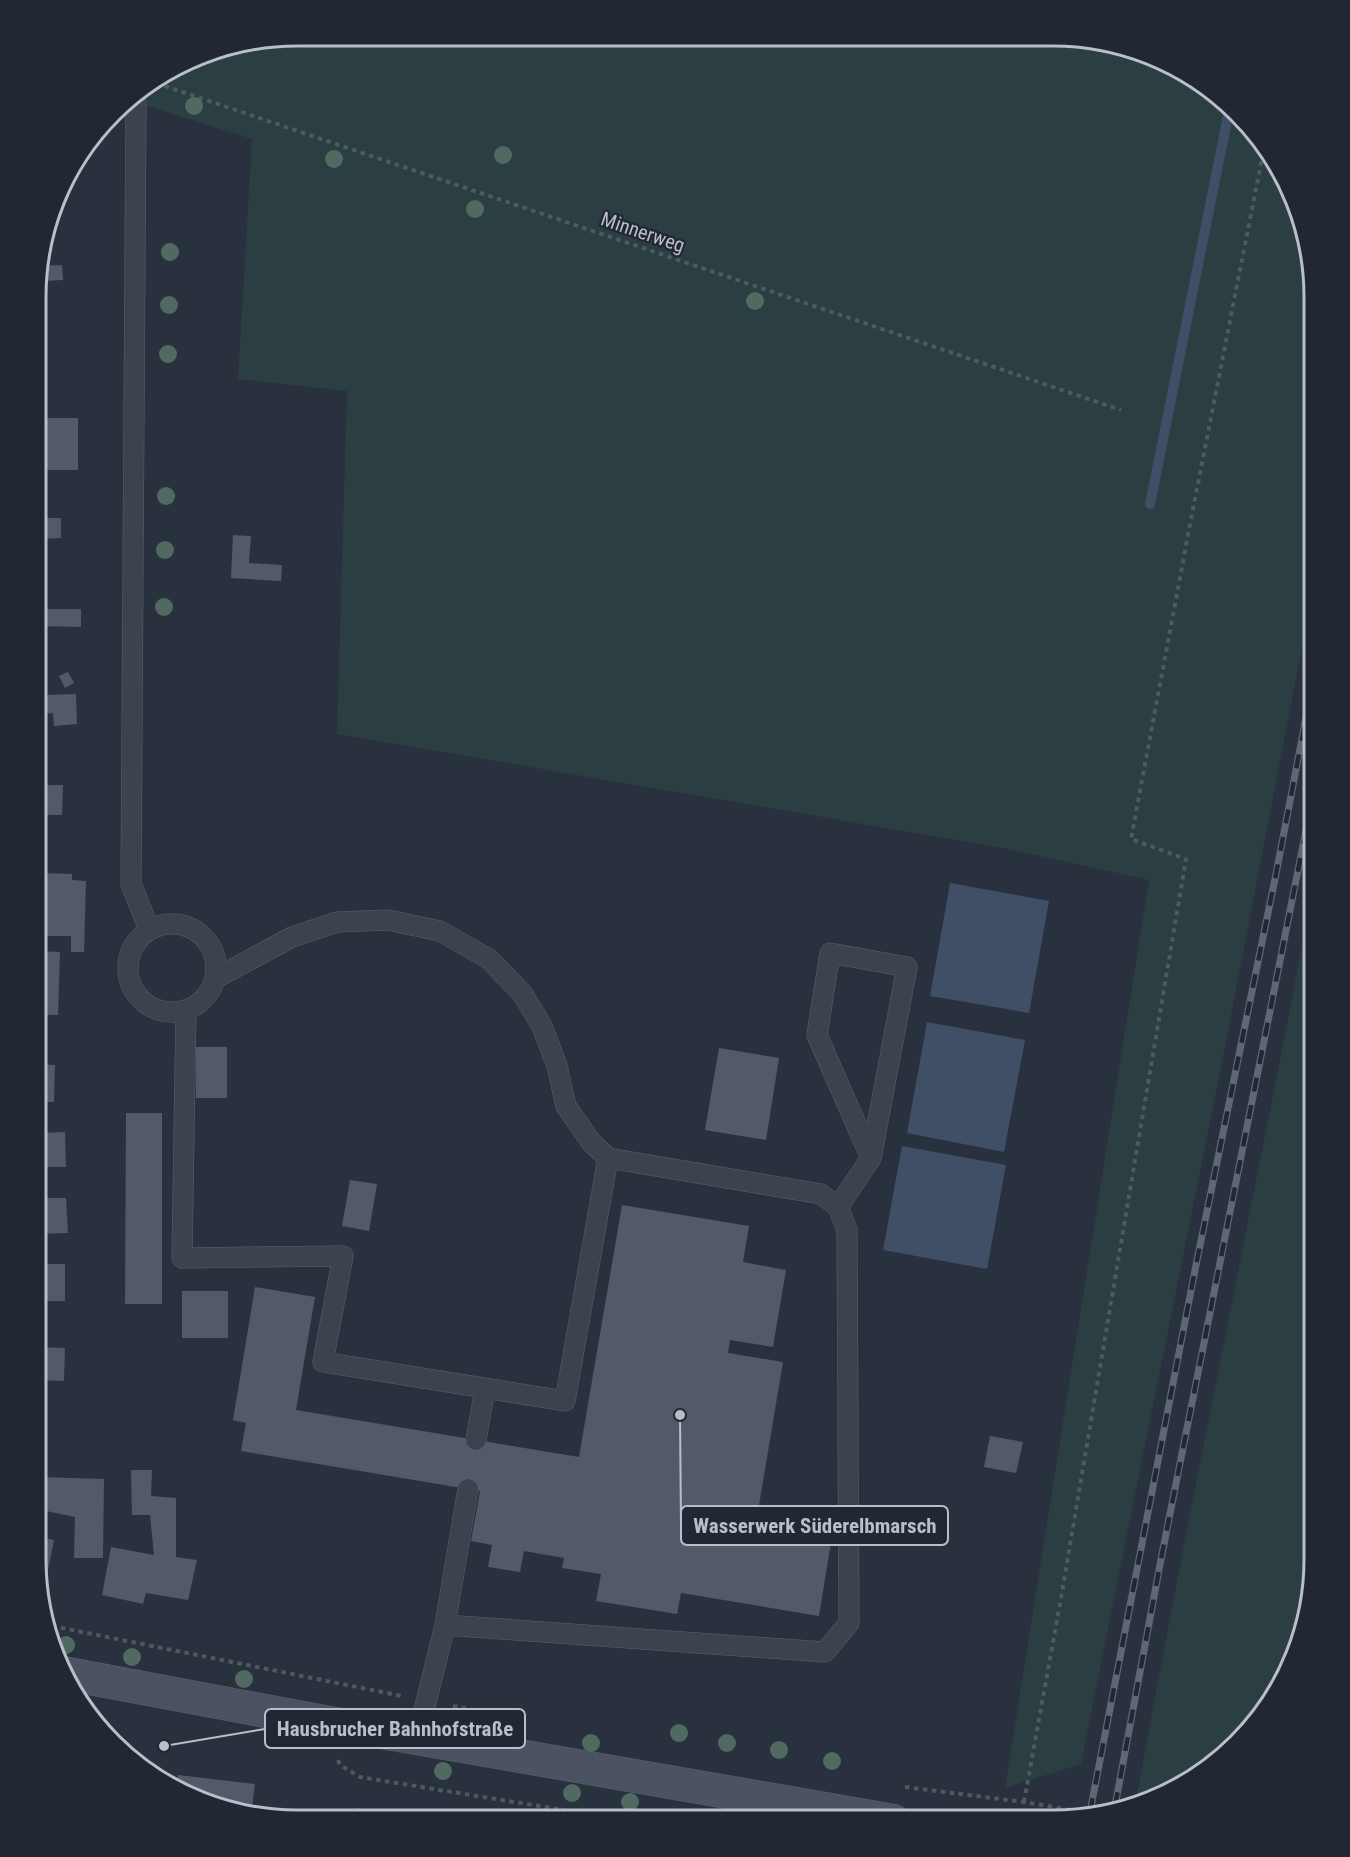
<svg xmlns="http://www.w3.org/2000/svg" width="1350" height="1857" font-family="'Roboto Condensed',sans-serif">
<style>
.green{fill:#2b3e41}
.water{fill:#404e66}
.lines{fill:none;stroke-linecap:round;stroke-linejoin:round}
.stream{stroke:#404e66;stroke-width:10}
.building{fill:#525a6a}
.lane-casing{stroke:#5a616c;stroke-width:21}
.secondary-casing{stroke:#5a616c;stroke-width:34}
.path{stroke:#4b5b5f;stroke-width:4;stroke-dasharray:4.5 4.5;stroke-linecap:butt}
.lane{stroke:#3c434f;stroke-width:20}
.secondary{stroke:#4b5262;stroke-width:33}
.rail-casing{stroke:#5f6776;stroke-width:7}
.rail{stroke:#212834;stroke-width:4.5;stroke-dasharray:14;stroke-linecap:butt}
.tree{fill:#516a61}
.labels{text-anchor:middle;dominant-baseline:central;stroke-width:4.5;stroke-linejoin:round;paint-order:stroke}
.street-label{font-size:20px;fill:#b9bec9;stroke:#212834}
.rim{fill:none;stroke:#b9bec9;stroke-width:3}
.leader{fill:none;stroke:#b9bec9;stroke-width:2}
.callout-dot{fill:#b9bec9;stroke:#212834;stroke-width:2}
.callout{fill:#212834;stroke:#b9bec9;stroke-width:2}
.callout-label{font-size:21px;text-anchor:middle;font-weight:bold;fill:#b9bec9}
</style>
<rect width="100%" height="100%" fill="#29313f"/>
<path class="green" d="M298 36 1087 38 1152 56 1211 90 1287 182 1314 298V585L1224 1052 1081 1764 1005 1788 1149 880 1003 848 337 734 347 391 238 379 252 139 128 100 213 50Z
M1314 884 1313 1577 1300 1644 1270 1705 1225 1756 1168 1794 1136 1801C1191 1495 1256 1190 1314 884Z"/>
<path class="water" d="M950 883 1049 901 1029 1013 930 996Z
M927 1022 1025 1040 1004 1152 907 1133Z
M902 1146 1006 1165 987 1269 883 1250Z"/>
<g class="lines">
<path class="stream" d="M1150 504 1229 111"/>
</g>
<path class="building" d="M62 265 63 280 43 281V266Z
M38 418H78V470H38Z
M38 518H61V538L38 539Z
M233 535 251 536 249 563 282 565 281 581 231 578Z
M38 609H81V627L38 626Z
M68 672 74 683 65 688 59 676Z
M76 694 77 724 54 726 53 713 44 714 43 695Z
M37 785H63L62 815H37Z
M40 873 72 874V880L86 881 84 952H71V936H38Z
M37 951 60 952 58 1015H37Z
M196 1047H227V1098H196Z
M719 1048 779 1058 766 1140 705 1130Z
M37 1064 55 1065 54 1102H37Z
M126 1113H162V1304H125Z
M65 1132 66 1167H37V1133Z
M350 1180 377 1184 369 1231 342 1226Z
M37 1198H66L68 1233 37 1234Z
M622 1205 749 1226 743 1262 786 1270 773 1347 730 1340 728 1353 783 1362 756 1523 832 1536 819 1616 681 1593 677 1614 596 1601 601 1574 562 1568 564 1558 524 1551 520 1572 488 1567 492 1545 471 1541 480 1491 241 1451 246 1423 233 1420 255 1287 315 1297 296 1410 579 1457Z
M37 1264H65V1301H36Z
M182 1291H228V1338H182Z
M36 1347 65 1348 64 1381 36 1380Z
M990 1436 1023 1442 1016 1473 984 1467Z
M131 1470H152L151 1496 176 1498V1557L197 1560 188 1600 146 1593 143 1604 102 1595 111 1547 154 1555 150 1515H132Z
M39 1477 104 1479 103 1558H74L75 1517 46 1511Z
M36 1536 54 1540 45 1585 42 1584 36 1559Z
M178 1775 255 1784 251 1814 177 1786Z
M356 1808 407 1818V1819H354Z"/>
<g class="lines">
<defs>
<path id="lane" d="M136 102 131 884 149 929
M128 968a44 44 0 1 1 88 0a44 44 0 1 1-88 0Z
M216 978 292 937 337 922 388 920 440 931 489 959 522 993 542 1026 557 1066 566 1106 591 1142 608 1158
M186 1010 182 1258 343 1256 323 1362 565 1401 608 1158 821 1194 838 1207 847 1230 849 1623 825 1652 445 1625 417 1739
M838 1207 871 1158 907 967 830 953 817 1035 871 1158
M476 1440 485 1388
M445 1625 468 1489"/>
<path id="secondary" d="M63 1673 324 1722 894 1821"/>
</defs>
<use href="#lane" class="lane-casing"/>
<use href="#secondary" class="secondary-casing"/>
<path class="path" d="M156 83 1121 410
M52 1626 402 1696
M453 1706 496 1714
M338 1760 340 1765 360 1777 625 1820
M905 1787 1024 1802 1088 1813
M1024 1802 1061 1598 1186 859 1131 839 1191 519 1263 153"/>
<use href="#lane" class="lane"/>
<use href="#secondary" class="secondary"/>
<defs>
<path id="rail" d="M1115 1806 1162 1554 1314 790
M1090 1812 1195 1270 1276 874 1314 676"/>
</defs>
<use href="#rail" class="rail-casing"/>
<use href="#rail" class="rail"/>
</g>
<g class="tree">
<circle cx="194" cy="106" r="9"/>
<circle cx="503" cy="155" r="9"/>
<circle cx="334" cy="159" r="9"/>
<circle cx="475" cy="209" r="9"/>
<circle cx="170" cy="252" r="9"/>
<circle cx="755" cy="301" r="9"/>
<circle cx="169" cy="305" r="9"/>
<circle cx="168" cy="354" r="9"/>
<circle cx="166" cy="496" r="9"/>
<circle cx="165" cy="550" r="9"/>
<circle cx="164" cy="607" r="9"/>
<circle cx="66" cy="1645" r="9"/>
<circle cx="132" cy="1657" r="9"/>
<circle cx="244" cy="1679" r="9"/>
<circle cx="679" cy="1733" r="9"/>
<circle cx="591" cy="1743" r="9"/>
<circle cx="727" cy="1743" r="9"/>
<circle cx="779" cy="1750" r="9"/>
<circle cx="832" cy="1761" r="9"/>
<circle cx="443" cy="1771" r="9"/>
<circle cx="572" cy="1793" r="9"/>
<circle cx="630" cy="1802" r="9"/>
</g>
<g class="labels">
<g class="street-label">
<text transform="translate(643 232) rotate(19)">Minnerweg</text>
</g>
</g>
<path d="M0 0H1350V1857H0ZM297 46H1053A251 251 0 0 1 1304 297V1559A251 251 0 0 1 1053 1810H297A251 251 0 0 1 46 1559V297A251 251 0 0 1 297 46Z" fill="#212834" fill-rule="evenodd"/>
<path class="rim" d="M297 46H1053A251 251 0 0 1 1304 297V1559A251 251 0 0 1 1053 1810H297A251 251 0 0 1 46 1559V297A251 251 0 0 1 297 46Z"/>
<path class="leader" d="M680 1415L681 1526M164 1746L265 1729"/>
<g class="callout-dot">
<circle cx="680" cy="1415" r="6"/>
<circle cx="164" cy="1746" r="6"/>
</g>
<g class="callout">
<rect x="681" y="1506" width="267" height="39" rx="6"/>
<rect x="265" y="1709" width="260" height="39" rx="6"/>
</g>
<g class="callout-label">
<text x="815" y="1533">Wasserwerk Süderelbmarsch</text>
<text x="395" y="1736">Hausbrucher Bahnhofstraße</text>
</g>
</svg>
